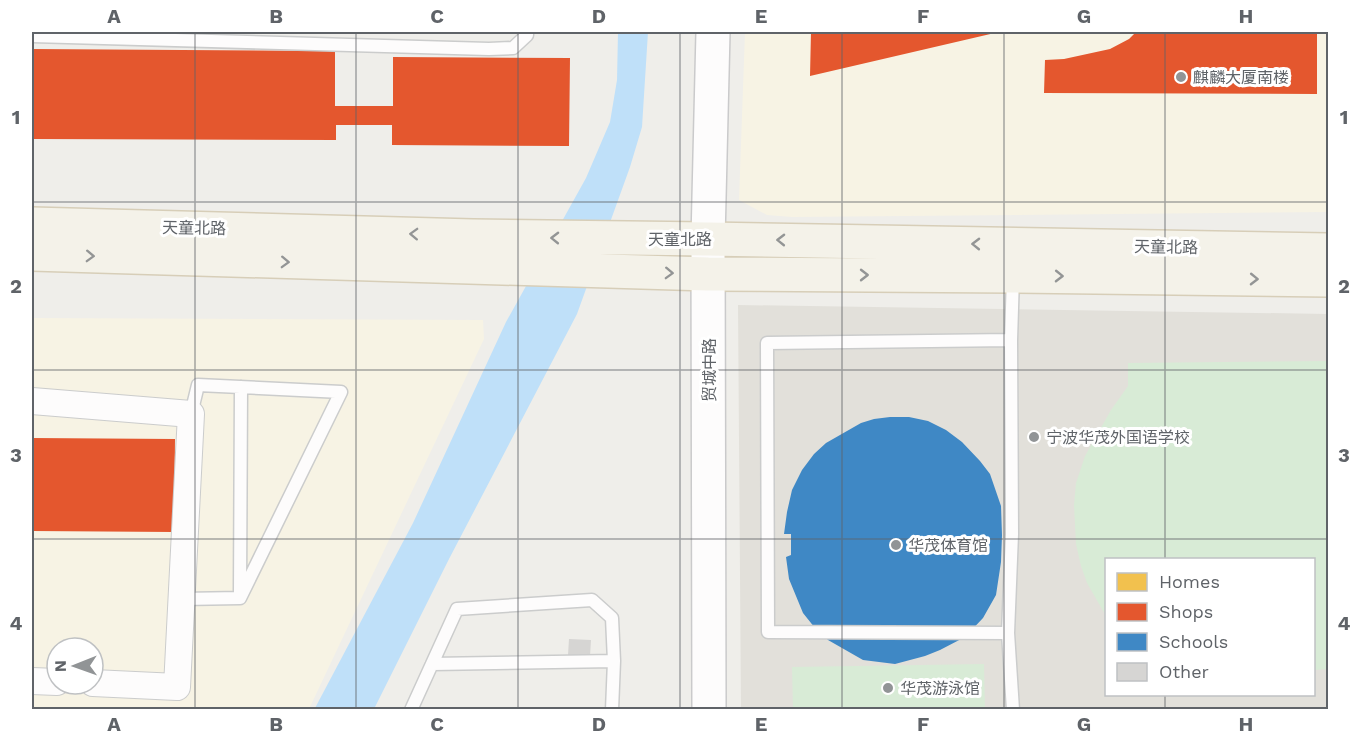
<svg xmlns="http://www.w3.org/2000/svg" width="1360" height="741" font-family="'Work Sans','Noto Sans SC',sans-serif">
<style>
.commercial{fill:#f7f3e4;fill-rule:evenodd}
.education{fill:#e2e0da;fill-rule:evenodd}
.green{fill:#d8ebd6}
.water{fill:#bfe0f9}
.homes{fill:#f2c14e}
.shops{fill:#e4572e}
.schools{fill:#3f88c5}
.building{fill:#d6d5d3}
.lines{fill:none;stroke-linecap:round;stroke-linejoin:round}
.lane-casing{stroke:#cbcccc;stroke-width:15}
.street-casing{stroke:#cbcccc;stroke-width:28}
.secondary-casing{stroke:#cacacb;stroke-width:36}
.primary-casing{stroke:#d7ceb8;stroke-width:36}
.lane{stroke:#fdfcfc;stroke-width:12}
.street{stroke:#fdfcfc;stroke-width:26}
.secondary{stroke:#fdfcfc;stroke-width:33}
.primary{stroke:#f4f2e9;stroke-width:33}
.oneway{stroke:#939595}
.grid{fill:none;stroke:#5f6368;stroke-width:1.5;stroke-opacity:0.55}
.poi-dot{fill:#919496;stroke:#fff;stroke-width:2}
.labels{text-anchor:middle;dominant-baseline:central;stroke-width:6;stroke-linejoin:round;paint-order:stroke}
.poi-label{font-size:16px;fill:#5f6368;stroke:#fff;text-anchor:start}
.street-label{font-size:16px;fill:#5f6368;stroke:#fff}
.neatline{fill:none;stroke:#5f6368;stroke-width:2}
.grid-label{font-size:20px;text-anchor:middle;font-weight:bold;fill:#5f6368}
</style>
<rect width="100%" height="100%" fill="#efeeea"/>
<path class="commercial" d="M745 32H1328V212L792 217 767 215 739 200Z
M32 318 483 320 484 339 309 709 32 710ZM57 648H93V684H57Z"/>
<path class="education" d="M738 305 1328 314V709H741ZM1106 560H1314V694H1106Z"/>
<path class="green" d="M1328 361V669L1314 670V560H1106V616L1087 583 1081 566 1076 544 1074 505 1076 483 1085 456 1111 410 1128 386V363Z
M984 664 985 709H793L792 667Z"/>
<path class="water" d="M618 32H648L642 127 630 167 577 314 449 559 374 709 314 710 413 523 506 322 586 178 610 122 617 80Z"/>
<path class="homes" d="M49 51 59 62 67 55 100 82 107 75 115 82V108L85 134 64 110 45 127 32 111V67Z
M202 54 231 83 262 55 273 66 281 59 314 87 321 79 329 87V112L298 138 277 114 259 131 245 115 236 123 232 119 211 137 200 124 192 131 184 122 175 130 159 112 177 97V91L162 74 178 60 186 69Z
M438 59 467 88 498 59 508 70 517 63 550 91 557 83 565 90V116L534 142 513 118 494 135 481 119 472 127 468 123 447 141 436 128 428 136 420 126 410 135 395 116 413 101 412 95 398 79 414 64 421 73Z"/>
<path class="shops" d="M811 32H999L810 76Z
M1136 32H1317V94L1044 93 1045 60 1064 59 1110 49 1129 39Z
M32 49 335 51V106H393V57L570 58 569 146 392 145V125H336V140L32 139Z
M32 438 175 439 174 532 32 531Z"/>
<path class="schools" d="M890 417H909L928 421 946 430 962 442 980 461 990 474 1001 506 1002 535 1001 562 996 595 983 618 965 637 940 650 925 656 895 664 863 660 828 640 815 628 803 613 789 579 786 557 791 555V534H784L787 512 792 490 802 470 814 454 826 443 861 423 874 419Z"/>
<path class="building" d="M569 639 591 640 590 656 568 655Z"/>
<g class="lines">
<defs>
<path id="lane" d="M32 36 489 49 513 48 527 35V32
M1013 276 1011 340 1012 534 1008 633 1013 710
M240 593 241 387
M182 599 240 598 341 392 198 385 191 414
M1008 633 768 632 767 343 1011 340
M432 664 614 661
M411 710 457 609 592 600 612 618 614 661 612 710"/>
<path id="street" d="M32 401 191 414 177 687 93 683
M32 681 57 682"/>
<path id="secondary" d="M709 710 708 239 713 32"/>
<path id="primary" d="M32 224 473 236 708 239 1328 250
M32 254 708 274 1013 276 1328 280"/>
</defs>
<use href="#lane" class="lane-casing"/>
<use href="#street" class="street-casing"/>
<use href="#secondary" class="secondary-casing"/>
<use href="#primary" class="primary-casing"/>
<use href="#lane" class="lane"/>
<use href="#street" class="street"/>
<use href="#secondary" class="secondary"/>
<use href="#primary" class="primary"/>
</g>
<defs><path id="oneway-chevron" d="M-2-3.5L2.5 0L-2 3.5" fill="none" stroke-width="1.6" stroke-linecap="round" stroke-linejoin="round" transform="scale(1.5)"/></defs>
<g class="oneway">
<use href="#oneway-chevron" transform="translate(414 234) rotate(-178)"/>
<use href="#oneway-chevron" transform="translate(555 238) rotate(-179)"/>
<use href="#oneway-chevron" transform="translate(781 240) rotate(-179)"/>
<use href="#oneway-chevron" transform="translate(976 244) rotate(-179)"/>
<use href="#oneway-chevron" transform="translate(90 256) rotate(2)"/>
<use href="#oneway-chevron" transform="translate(285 262) rotate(2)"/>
<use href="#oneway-chevron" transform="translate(669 273) rotate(2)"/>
<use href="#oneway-chevron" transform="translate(864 275)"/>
<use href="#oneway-chevron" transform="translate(1059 276) rotate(1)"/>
<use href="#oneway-chevron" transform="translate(1254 279) rotate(1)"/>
</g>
<path class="grid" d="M195 32V710M356 32V710M518 32V710M680 32V710M842 32V710M1004 32V710M1165 32V560M32 202H1328M32 370H1328M32 539H1328M1165 694V710"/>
<g class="poi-dot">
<circle cx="1181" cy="77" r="6"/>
<circle cx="1034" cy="437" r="6"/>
<circle cx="896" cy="545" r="6"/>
<circle cx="888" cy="688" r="6"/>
</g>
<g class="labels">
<g class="poi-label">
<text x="1193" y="77">麒麟大厦南楼</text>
<text x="1046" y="437">宁波华茂外国语学校</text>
<text x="908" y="545">华茂体育馆</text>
<text x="900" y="688">华茂游泳馆</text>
</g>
<g class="street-label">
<text transform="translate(194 228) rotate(1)">天童北路</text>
<text x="680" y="239">天童北路</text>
<text transform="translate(1166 247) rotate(1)">天童北路</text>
<text transform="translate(709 370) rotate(-90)">贸城中路</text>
</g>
</g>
<rect width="1360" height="741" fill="none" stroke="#ffffff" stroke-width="66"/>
<rect x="1105" y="558" width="210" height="138" fill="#ffffff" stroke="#bfc1c3" stroke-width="1.5"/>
<rect x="1117" y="573" width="30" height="18" fill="#f2c14e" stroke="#bfc1c3" stroke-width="1.5"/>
<text x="1159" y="588" font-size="18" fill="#5f6368">Homes</text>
<rect x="1117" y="603" width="30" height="18" fill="#e4572e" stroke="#bfc1c3" stroke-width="1.5"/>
<text x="1159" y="618" font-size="18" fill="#5f6368">Shops</text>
<rect x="1117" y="633" width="30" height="18" fill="#3f88c5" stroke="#bfc1c3" stroke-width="1.5"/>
<text x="1159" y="648" font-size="18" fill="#5f6368">Schools</text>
<rect x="1117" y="663" width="30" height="18" fill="#d6d5d3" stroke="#bfc1c3" stroke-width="1.5"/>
<text x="1159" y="678" font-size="18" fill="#5f6368">Other</text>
<g transform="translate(75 666) rotate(269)"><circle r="28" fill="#ffffff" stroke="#bfc1c3" stroke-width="1.5"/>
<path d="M0-4.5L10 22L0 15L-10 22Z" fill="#919496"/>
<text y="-9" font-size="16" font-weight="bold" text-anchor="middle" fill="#5f6368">N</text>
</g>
<rect x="33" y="33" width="1294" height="675" class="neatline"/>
<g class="grid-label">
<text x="114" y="23">A</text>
<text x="276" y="23">B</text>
<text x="437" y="23">C</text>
<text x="599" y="23">D</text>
<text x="761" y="23">E</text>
<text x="923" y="23">F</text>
<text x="1084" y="23">G</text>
<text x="1246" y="23">H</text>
<text x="16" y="124">1</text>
<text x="1344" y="124">1</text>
<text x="16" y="293">2</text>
<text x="1344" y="293">2</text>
<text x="16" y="462">3</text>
<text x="1344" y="462">3</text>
<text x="16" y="630">4</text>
<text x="1344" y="630">4</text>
<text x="114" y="731">A</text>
<text x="276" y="731">B</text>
<text x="437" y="731">C</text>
<text x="599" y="731">D</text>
<text x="761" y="731">E</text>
<text x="923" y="731">F</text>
<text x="1084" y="731">G</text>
<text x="1246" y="731">H</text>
</g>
</svg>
